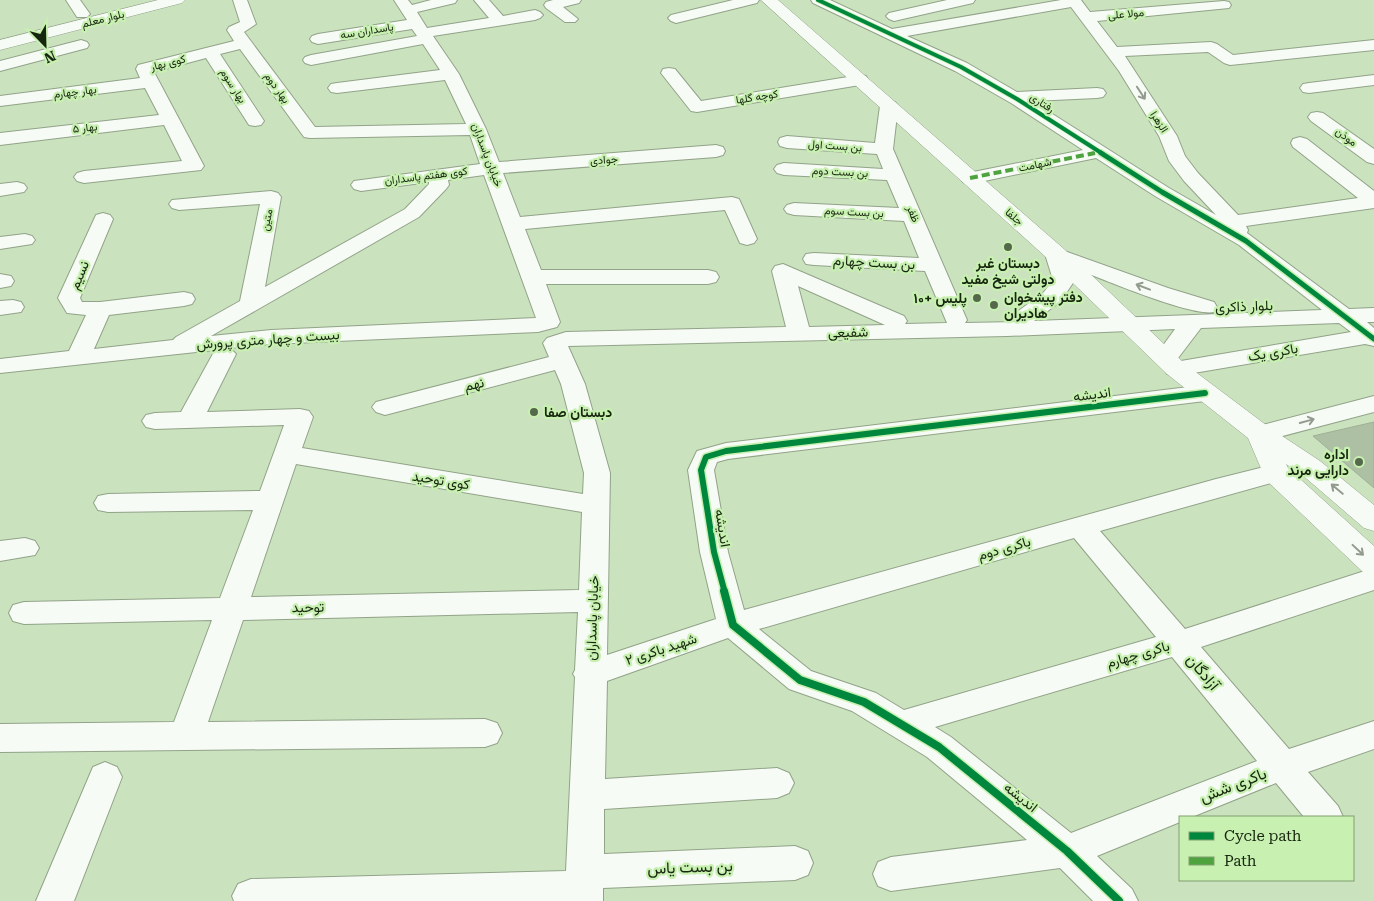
<svg xmlns="http://www.w3.org/2000/svg" width="1374" height="901" font-family="'Roboto Serif',Vazirmatn,serif">
<style>
.building{fill:#aec0a4;stroke:#9eb095}
.lines{fill:none;stroke-linecap:round;stroke-linejoin:round}
.minor-casing{stroke:#91a388;stroke-width:2}
.major-casing{stroke:#91a388;stroke-width:1}
.minor{fill:#f7fbf5;fill-rule:evenodd}
.major{fill:#f7fbf5;fill-rule:evenodd}
.quiet-far1{stroke:#4ea33e;stroke-width:3;stroke-dasharray:6 3;stroke-linecap:butt}
.quiet{stroke:#4ea33e;stroke-width:4;stroke-dasharray:8 4;stroke-linecap:butt}
.cycleway-far3-casing{stroke:#c7f0b1;stroke-width:5.5}
.cycleway-far2-casing{stroke:#c7f0b1;stroke-width:8}
.cycleway-far1-casing{stroke:#c7f0b1;stroke-width:9}
.cycleway-casing{stroke:#c7f0b1;stroke-width:11}
.cycleway-far3{stroke:#00873e;stroke-width:4}
.cycleway-far2{stroke:#00873e;stroke-width:5}
.cycleway-far1{stroke:#00873e;stroke-width:6}
.cycleway{stroke:#00873e;stroke-width:8}
.oneway{stroke:#929b8d}
.poi-dot{fill:#56684c;stroke:#c7f0b1;stroke-width:2}
.labels{text-anchor:middle;dominant-baseline:central;stroke-width:4.5;stroke-linejoin:round;paint-order:stroke}
.far-street-label{font-size:11px;fill:#17260e;stroke:#c7f0b1}
.street-label{font-size:14px;fill:#17260e;stroke:#c7f0b1}
.poi-label{font-size:14px;font-weight:bold;fill:#17260e;stroke:#c7f0b1;text-anchor:start}
.near-street-label{font-size:16px;fill:#17260e;stroke:#c7f0b1}
</style>
<rect width="100%" height="100%" fill="#cbe2bf"/>
<path class="building" d="M1374 422V488L1313 436Z"/>
<g class="lines">
<defs>
<path id="minor" d="M66 0H80L90 14 87 17H77Z
M233 0H247L256 24 244 32 315 127 466 124 445 80 337 93 331 92 328 88 331 84 337 83 440 70 423 44 311 65 305 63 303 60 305 57 311 55 417 36 412 29 318 44 312 42 310 39 312 36 318 34 407 20 394 0H408L412 5 431 0H457L455 3 417 12 427 28 489 18 474 0H489L503 16 535 10 540 12 543 15 540 18 535 20 433 36 459 74 486 129 499 162 716 145 723 147 725 151 723 155 716 157 503 173 520 217 732 197 739 199 757 239 754 243 747 245 740 243 725 210 525 229 541 270H708L716 272 719 277 716 282 708 284H546L560 322 557 327 538 332 271 344 230 348 236 354 207 412 300 409 309 411 313 417 302 448 583 494 584 473 561 384 555 370 385 415 376 412 372 407 376 402 549 357 543 343 547 338 566 332 786 327 772 271 775 266 783 264 904 316 907 321 905 324 947 323 925 271 814 265 806 264 803 259 806 254 814 253 919 258 904 221 794 215 787 213 784 209 787 205 794 203 899 208 887 180 784 175 777 173 774 169 777 165 784 163 883 169 877 154 787 148 780 146 778 142 780 138 787 136 875 143 880 106 883 102 889 101 895 102 898 106 893 149 967 320 965 323 1017 322 1014 317 1017 312 1044 292 1053 280 1045 254 1048 249 1056 248 1168 288 1214 302 1217 307 1214 312C1191 317 1098 277 1071 267L1075 280 1060 302 1034 321 1322 310 1239 245 1155 196 1096 158 970 184 963 182 960 178 963 174 1083 150 1011 103 955 71 813 3 811 0H830L892 29 1061 0H1081L1090 12 1224 1 1229 2 1231 5 1229 8 1097 21 1117 47 1211 42 1217 44 1233 55 1374 40V50L1230 65 1224 63 1208 52 1125 56 1177 136 1185 156 1198 173 1238 215 1358 198 1293 147 1291 143 1293 139 1300 137 1307 139 1374 191V208L1246 226 1248 230 1247 233 1349 309 1374 308V322H1367L1374 328V346L1365 344 1176 376 1167 374 1164 369 1167 365 1158 363 1154 358 1175 329 1007 336 568 346 585 384 610 473 607 655 716 619 700 552 688 470 697 451 726 443 1205 385 1214 388 1217 393 1214 398 1205 401 728 459 717 462 714 470 728 552 744 610 1216 479 1276 464 1285 467 1289 473 1285 479 1100 531 1185 629 1374 568V590L1201 647 1289 749 1374 721V749L1308 772 1338 806 1343 817H1304L1276 783 1192 817H1180V822L1097 856 1132 889 1138 901H1093L1060 868 891 891 878 886 873 874 878 862 891 857 1027 840 927 757 852 711 789 689 728 638 607 681 605 779 777 768 789 773 794 783 789 793 777 798 604 809V854L795 846 808 851 813 863 808 875 795 880 603 888V901H234L232 896 238 884 251 879 566 871 575 677 573 674 575 670 578 612 243 620 208 722 485 719 497 723 502 733 497 743 485 747 0 752V724L174 722 212 620 24 624 13 621 9 613 13 605 24 602 220 598 253 510 108 512 98 510 94 503 98 496 108 494 260 491 284 425 155 429 146 427 142 421 146 415 155 413 181 412 215 350 0 373V359L69 351 86 315 67 313 58 298 96 215 103 213 110 215 113 219 80 298 82 302H100L184 292 192 294 195 299 192 304 184 306 109 315 94 349 173 340 176 337 240 301 260 204 179 210 172 208 169 204 172 200 271 191 278 193 281 197 265 287 405 209 429 184V182L361 191 354 189 351 185 354 181 480 164 470 135 310 138 304 137 240 49 220 54 264 121 261 125 255 126 249 125 206 58 154 72 204 166 201 170 84 183 77 181 74 177 77 173 84 171 182 161 164 125 0 145V133L159 115 145 88 0 106V96L140 78 136 69 138 65 234 41 227 30 229 27 240 22ZM1071 7 1119 71 1159 136 1169 161 1184 181 1216 215 1169 188 1032 101 1097 98 1103 97 1106 93 1103 89 1097 88 1017 92 967 63 907 36ZM484 175 536 318 271 330 211 336 419 217 446 189 449 185 448 180ZM798 286 885 325 809 327ZM1339 323 1351 332 1175 362 1201 328ZM296 464 582 512 579 590 251 597ZM1074 538 1156 637 904 710 876 693 811 671 759 629ZM1172 657 1257 761 1071 833 951 737 935 727Z
M553 0H581L579 3 563 7 578 19 575 22H565L546 8 544 5 546 2Z
M733 0H759L757 3 676 23 671 21 668 18 671 15Z
M947 0H975L973 3 894 21 889 19 886 16 889 13Z
M81 40 87 42 89 45 87 48 0 71V61Z
M669 68 675 69 701 101 860 75 866 76 868 80 866 84 860 85 697 112 691 111 661 73 663 69Z
M1374 75V85L1309 93 1303 92 1300 88 1303 84 1309 83Z
M1317 112 1323 113 1374 149V164L1367 162 1311 121 1308 117 1311 113Z
M17 182 24 184 27 188 24 192 0 196V184Z
M25 234 32 236 35 240 32 244 0 249V237Z
M0 274 11 276 14 281 11 286 0 288Z
M13 300 21 302 24 307 21 312 0 315V301Z
M1374 396V412L1260 442 1251 440 1247 434 1251 428Z
M25 538 35 541 39 548 35 555 0 561V541Z
M105 762 117 767 122 777 74 901H36L93 767Z"/>
<path id="major" d="M158 0H185L182 3 0 50V40Z
M761 0H778L1064 249 1185 364 1270 428 1320 461 1374 505V531L1364 528 1300 473 1286 464 1288 468 1374 546V575L1363 572 1266 480 1248 438 1167 374 1048 259Z"/>
</defs>
<use href="#minor" class="minor-casing"/>
<use href="#major" class="major-casing"/>
<use href="#minor" class="minor"/>
<use href="#major" class="major"/>
<path class="quiet-far1" d="M1089 154 1099 152"/>
<path class="quiet" d="M970 178 1095 153"/>
<defs>
<path id="cycleway-far3" d="M818 0 961 67 1017 99 1103 154"/>
<path id="cycleway-far2" d="M1101 153 1162 192 1246 241 1374 339"/>
<path id="cycleway-far1" d="M725 593 714 552 701 470 706 457 726 451 1205 393"/>
<path id="cycleway" d="M724 591 733 625 800 680 864 702 939 747 1067 851 1119 901"/>
</defs>
<use href="#cycleway-far3" class="cycleway-far3-casing"/>
<use href="#cycleway-far2" class="cycleway-far2-casing"/>
<use href="#cycleway-far1" class="cycleway-far1-casing"/>
<use href="#cycleway" class="cycleway-casing"/>
<use href="#cycleway-far3" class="cycleway-far3"/>
<use href="#cycleway-far2" class="cycleway-far2"/>
<use href="#cycleway-far1" class="cycleway-far1"/>
<use href="#cycleway" class="cycleway"/>
</g>
<defs><path id="oneway-shaft" d="M-6 0H5M1.5-3L5.5 0L1.5 3" fill="none" stroke-width="1.6" stroke-linecap="round" stroke-linejoin="round" transform="scale(1.25)"/></defs>
<g class="oneway">
<use href="#oneway-shaft" transform="translate(1141 93) rotate(57)"/>
<use href="#oneway-shaft" transform="translate(1143 287) rotate(-159)"/>
<use href="#oneway-shaft" transform="translate(1307 421) rotate(-15)"/>
<use href="#oneway-shaft" transform="translate(1337 489) rotate(-140)"/>
<use href="#oneway-shaft" transform="translate(1358 550) rotate(43)"/>
</g>
<g class="poi-dot">
<circle cx="1008" cy="247" r="5"/>
<circle cx="977" cy="298" r="5"/>
<circle cx="994" cy="305" r="5"/>
<circle cx="534" cy="412" r="5"/>
<circle cx="1359" cy="462" r="5"/>
</g>
<g class="labels">
<g class="far-street-label">
<text transform="translate(1126 14) rotate(-5)">مولا علی</text>
<text transform="translate(103 19) rotate(-14)">بلوار معلم</text>
<text transform="translate(367 31) rotate(-9)">پاسداران سه</text>
<text transform="translate(168 63) rotate(-14)">کوی بهار</text>
<text transform="translate(233 86) rotate(57)">بهار سوم</text>
<text transform="translate(277 88) rotate(54)">بهار دوم</text>
<text transform="translate(75 92) rotate(-7)">بهار چهارم</text>
<text transform="translate(757 97) rotate(-9)">کوچه گلها</text>
<text transform="translate(1042 103) rotate(33)">رفتاری</text>
<text transform="translate(1159 122) rotate(57)">الزهرا</text>
<text transform="translate(85 128) rotate(-6)">بهار ۵</text>
<text transform="translate(1346 137) rotate(36)">موذن</text>
<text transform="translate(835 146) rotate(4)">بن بست اول</text>
<text transform="translate(487 155) rotate(69)">خیابان پاسداران</text>
<text transform="translate(604 160) rotate(-4)">جوادی</text>
<text transform="translate(1035 165) rotate(-12)">شهامت</text>
<text transform="translate(840 172) rotate(3)">بن بست دوم</text>
<text transform="translate(426 176) rotate(-7)">کوی هفتم پاسداران</text>
<text transform="translate(854 212) rotate(3)">بن بست سوم</text>
<text transform="translate(913 214) rotate(67)">ظفر</text>
<text transform="translate(1014 217) rotate(41)">جلفا</text>
<text transform="translate(267 220) rotate(-79)">متین</text>
</g>
<g class="street-label">
<text transform="translate(874 262) rotate(3)">بن بست چهارم</text>
<text transform="translate(79 275) rotate(-67)">نسیم</text>
<text transform="translate(1244 306) rotate(-2)">بلوار ذاکری</text>
<text transform="translate(848 332) rotate(-1)">شفیعی</text>
<text transform="translate(268 339) rotate(-4)">بیست و چهار متری پرورش</text>
<text transform="translate(1273 352) rotate(-10)">باکری یک</text>
<text transform="translate(474 384) rotate(-14)">نهم</text>
<text transform="translate(1092 394) rotate(-7)">اندیشه</text>
<text transform="translate(441 480) rotate(9)">کوی توحید</text>
<text transform="translate(723 528) rotate(81)">اندیشه</text>
<text transform="translate(1004 548) rotate(-16)">باکری دوم</text>
<text transform="translate(308 607) rotate(-1)">توحید</text>
<text transform="translate(592 618) rotate(-88)">خیابان پاسداران</text>
<text transform="translate(661 649) rotate(-18)">شهید باکری ۲</text>
<text transform="translate(1138 654) rotate(-16)">باکری چهارم</text>
<text transform="translate(1021 797) rotate(39)">اندیشه</text>
</g>
<g class="poi-label">
<text x="1008" y="263" text-anchor="middle">دبستان غیر<tspan x="1008" dy="16">دولتی شیخ مفید</tspan></text>
<text x="1004" y="297">دفتر پیشخوان<tspan x="1004" dy="16">هادیران</tspan></text>
<text x="967" y="298" text-anchor="end">پلیس +۱۰</text>
<text x="544" y="412">دبستان صفا</text>
<text x="1349" y="454" text-anchor="end">اداره<tspan x="1349" dy="16">دارایی مرند</tspan></text>
</g>
<g class="near-street-label">
<text transform="translate(1203 672) rotate(50)">آزادگان</text>
<text transform="translate(1233 785) rotate(-21)">باکری شش</text>
<text transform="translate(690 867) rotate(-2)">بن بست یاس</text>
</g>
</g>
<rect x="1179" y="816" width="175" height="65" fill="#c7f0b1" stroke="#819f70"/>
<rect x="1189" y="832" width="25" height="8" fill="#00873e" stroke="#819f70"/>
<text x="1224" y="841" font-size="15" fill="#17260e">Cycle path</text>
<rect x="1189" y="857" width="25" height="8" fill="#4ea33e" stroke="#819f70"/>
<text x="1224" y="866" font-size="15" fill="#17260e">Path</text>
<g transform="translate(45 45) rotate(157)" stroke="#c7f0b1" stroke-width="4" paint-order="stroke">
<path d="M0-4L9 19L0 12L-9 19Z" fill="#17260e"/>
<text y="-8" font-size="14" font-weight="bold" text-anchor="middle" fill="#17260e">N</text>
</g>
</svg>
